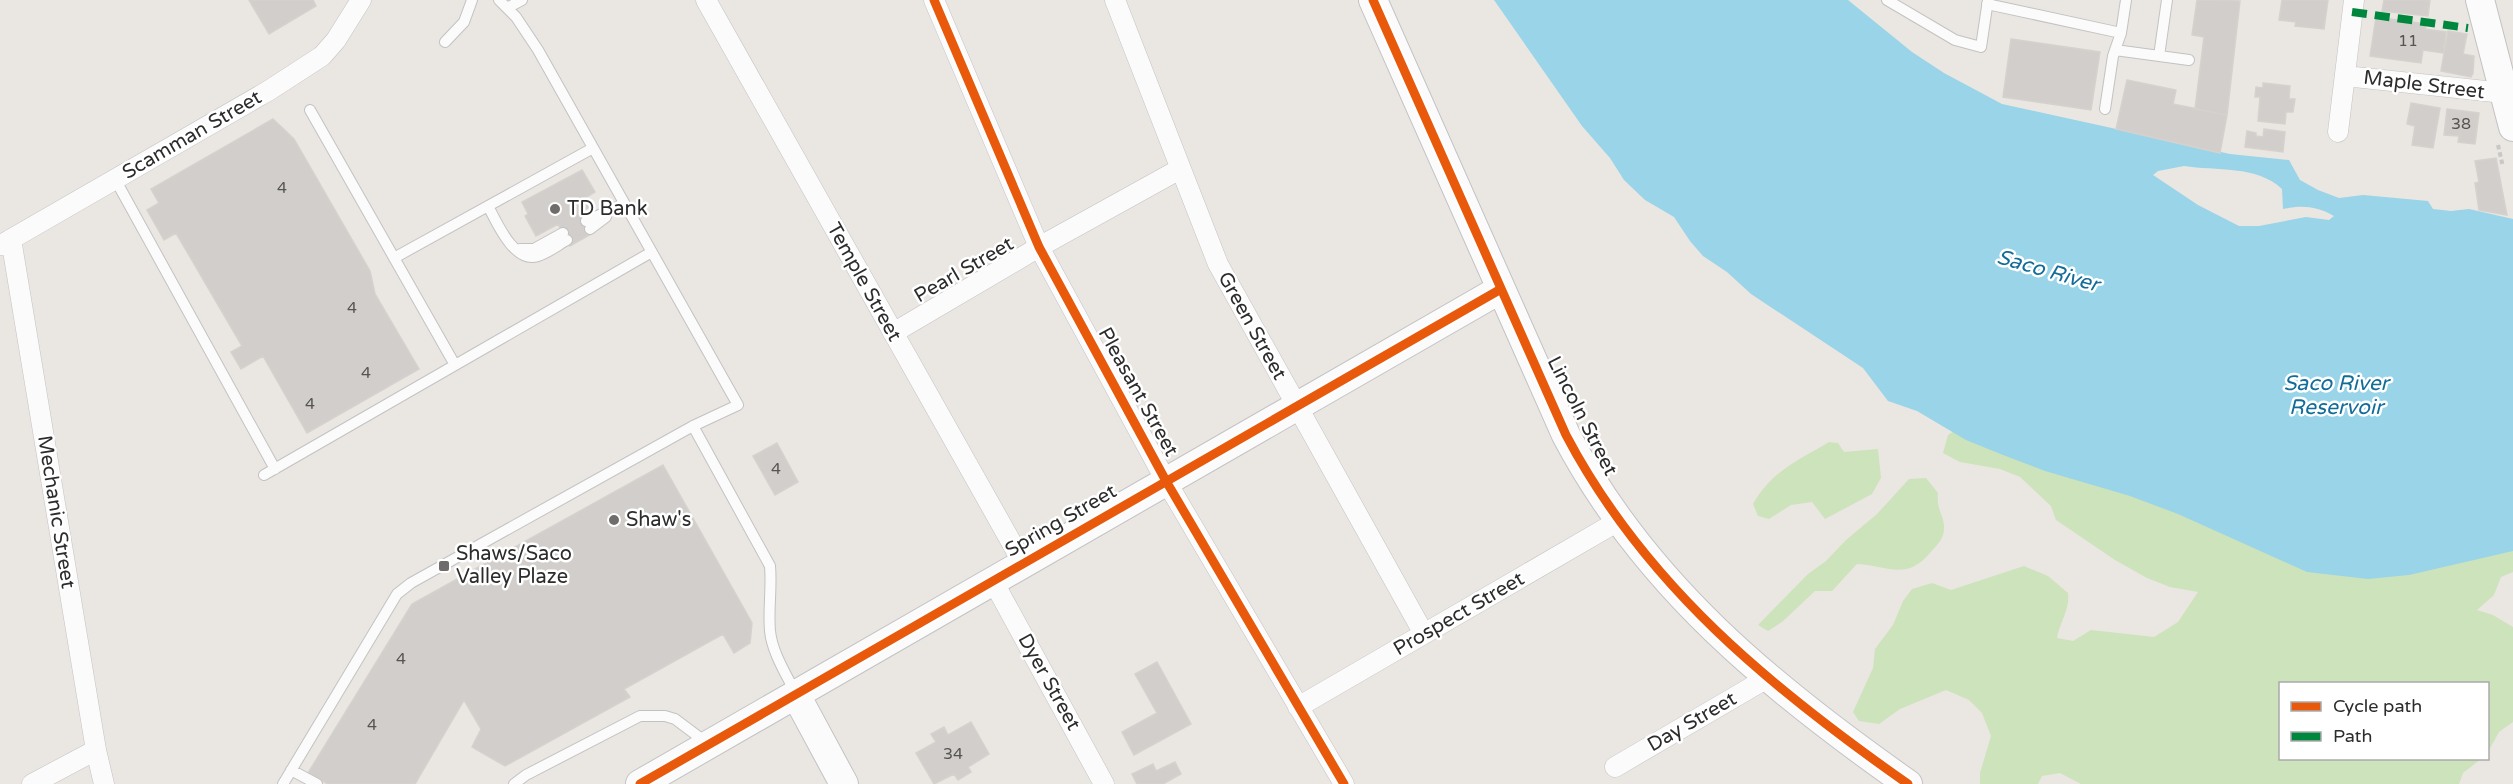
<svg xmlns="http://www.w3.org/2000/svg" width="2513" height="784" font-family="'Varela Round',sans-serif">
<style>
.green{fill:#cde3bc}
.water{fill:#99d4e8;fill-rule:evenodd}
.building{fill:#d1cecb;stroke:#d5d2ce;stroke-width:1.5}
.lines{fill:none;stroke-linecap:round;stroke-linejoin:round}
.lane-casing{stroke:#c3c2c3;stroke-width:12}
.street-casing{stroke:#c3c2c3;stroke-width:21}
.secondary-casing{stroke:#c3c2c3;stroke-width:30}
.path{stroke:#c8c8c7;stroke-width:4;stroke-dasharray:4.5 3;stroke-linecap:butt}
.lane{stroke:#fcfbfb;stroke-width:10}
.street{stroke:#fcfbfb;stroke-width:20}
.secondary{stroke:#fcfbfb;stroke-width:28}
.quiet{stroke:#00873e;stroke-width:8;stroke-dasharray:15 8;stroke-linecap:butt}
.cycleway-casing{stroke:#fff;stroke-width:13}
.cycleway{stroke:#e8590c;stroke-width:9}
.poi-dot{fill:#6e6d6c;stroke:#fff;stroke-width:2}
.labels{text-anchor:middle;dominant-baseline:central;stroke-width:5;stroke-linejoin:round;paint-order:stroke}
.number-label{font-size:16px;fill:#565554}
.street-label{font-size:20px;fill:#2c2c2c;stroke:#fff}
.poi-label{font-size:20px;fill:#2c2c2c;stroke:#fff;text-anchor:start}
.water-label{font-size:21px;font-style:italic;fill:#126c99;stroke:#fff}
</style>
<rect width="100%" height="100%" fill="#eae6e2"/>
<path class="green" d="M1968 422 2513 531V572L2501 577 2494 595 2477 610 2493 615 2513 627V722L2499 732 2488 752V684H2280V758L2481 759 2463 773 2459 784H2081L2060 773 2042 776 2038 784H1980V773L1991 736 1982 713 1969 700 1946 690 1900 709 1879 724 1859 721 1853 712 1873 668 1875 649 1893 625 1903 601 1912 589 1932 583 1951 590 2024 566 2048 576 2068 593C2070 610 2060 621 2057 638L2073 641 2091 630 2154 637 2178 622 2198 592 2170 587 2147 578 2115 560 2056 520 2051 506 2020 477 2000 469 1960 462 1943 453 1948 435Z
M1829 442 1838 443 1844 452 1878 449 1881 478 1872 494 1825 519 1812 502 1791 505 1769 519 1758 516 1753 504C1773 470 1796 462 1829 442Z
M1926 478 1938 493C1936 511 1945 516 1944 529 1944 539 1936 546 1930 553 1906 581 1889 566 1857 564L1832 591H1815L1782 622 1768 631 1758 625 1808 574 1826 561 1846 540 1877 514 1909 479Z"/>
<path class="water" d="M1494 0H1848L1912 52 1944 73 2002 104 2230 154 2289 160 2300 180 2318 190 2339 198 2363 195 2428 201 2433 209 2451 211 2469 209 2513 219V551L2409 575 2368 579 2307 572 2178 514 2130 496 2045 471 2003 455 1966 440 1917 411 1888 401 1863 368 1751 294 1727 272 1703 256 1690 241 1674 217 1645 200 1624 180 1610 158 1582 126ZM2184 166C2216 171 2257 165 2282 189L2283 209C2301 205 2317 206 2334 216L2329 220 2306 217 2259 226H2239L2198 205 2153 175 2158 171Z"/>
<path class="building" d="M249 0H313L316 6 269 34Z
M2197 0 2240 1 2227 115 2195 109 2204 37 2192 35Z
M2282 0H2328L2324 29 2295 26 2296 22 2279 20Z
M2384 0H2430L2428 16 2382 11Z
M2376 17 2426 24 2425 29 2446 32 2443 53 2423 50 2421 63 2370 56Z
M2448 31 2467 34 2463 54 2474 56 2473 73 2471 77 2441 71Z
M2011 39 2100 52 2091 110 2003 97Z
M2127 80 2176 90 2173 104 2227 115 2220 153 2116 129Z
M2263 83 2290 86 2289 99H2295L2293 112H2286L2285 124 2258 121 2260 97H2255L2256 87 2263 88Z
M2411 103 2440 108 2433 148 2412 145 2415 126 2407 124Z
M2447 109 2479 113 2475 144 2458 142 2459 136 2444 135Z
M273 119 294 139 370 271 375 294 419 369 307 433 263 356 241 369 231 352 242 346 176 233 164 240 147 210 159 203 151 189Z
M2264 129 2285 132 2283 152 2245 147 2247 131 2256 133V136L2263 137Z
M2496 158 2507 215 2479 210 2475 183 2479 182 2475 161Z
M582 170 595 192 585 198 590 207 581 212 593 233 570 246 558 224 536 236 525 216 528 214 522 202Z
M777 443 798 482 775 495 753 456Z
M663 465 752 623 750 643 734 653 723 634 624 689 630 697 505 766 472 747 481 729 464 700 415 784H328L308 773 412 604Z
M1157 662 1191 724 1134 755 1122 732 1157 713 1135 674Z
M971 722 989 754 968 767 971 772 958 780 954 774 934 784 916 753 936 742 931 734 944 727 948 735Z
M1175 762 1181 774 1163 784H1137L1132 774 1153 764 1156 771Z"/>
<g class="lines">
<defs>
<path id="lane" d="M1887 0 1955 40 1981 47 1988 0
M1987 4 2121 33
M507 8 522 0
M445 42 464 22 472 0
M2115 50 2189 60
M2159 56 2167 0
M2105 109 2113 56 2121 33 2126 0
M310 110 455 365
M115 179 275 469
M488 206C496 221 514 264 538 256 548 253 558 245 567 240
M586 221 624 204
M590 229 606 217
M520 249H534L563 233
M394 258 593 148
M693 426 770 566C772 588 768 610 770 631 772 652 786 674 795 692
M264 475 650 253
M291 770 317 784
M283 784 397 594 411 583 693 426 738 405 538 50 516 17 499 0
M514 784 526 775 640 716H665L675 719 707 743"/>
<path id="street" d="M706 0 1023 563
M934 0 1039 247 1166 481 1344 784
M1115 0 1218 264 1424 634
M2345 76 2504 93
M2338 132 2354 0
M11 239 96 750 104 784
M1 245 268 91 322 56 336 40 361 0
M893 333 1039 247 1180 169
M993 581 1104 784
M1298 707 1620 520
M1615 767 1769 677
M32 784 96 750"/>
<path id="secondary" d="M1373 0 1566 435C1645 585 1771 688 1908 784
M2480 0 2513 127
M796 695 844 784
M640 784 1501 289"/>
</defs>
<use href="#lane" class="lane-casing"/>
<use href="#street" class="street-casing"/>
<use href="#secondary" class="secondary-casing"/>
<path class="path" d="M2498 145 2503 167"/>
<use href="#lane" class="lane"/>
<use href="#street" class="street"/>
<use href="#secondary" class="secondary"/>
<path class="quiet" d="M2352 12 2468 28"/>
<defs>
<path id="cycleway" d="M934 0 1039 247 1166 481 1344 784
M1373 0 1566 435C1645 585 1771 688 1908 784
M640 784 1501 289"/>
</defs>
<use href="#cycleway" class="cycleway-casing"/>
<use href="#cycleway" class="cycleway"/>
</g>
<g class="poi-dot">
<circle cx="555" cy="209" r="6"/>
<circle cx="614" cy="520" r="6"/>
<rect x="438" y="560" width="12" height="12" rx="3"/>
</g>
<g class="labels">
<g class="number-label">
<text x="2408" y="41">11</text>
<text x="2461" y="124">38</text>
<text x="282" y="188">4</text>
<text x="352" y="308">4</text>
<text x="366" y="373">4</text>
<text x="310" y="404">4</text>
<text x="776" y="469">4</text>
<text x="401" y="659">4</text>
<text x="372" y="725">4</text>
<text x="953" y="754">34</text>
</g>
<g class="street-label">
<text transform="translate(2424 85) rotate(7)">Maple Street</text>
<text transform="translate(192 135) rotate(-30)">Scamman Street</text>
<text transform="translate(964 270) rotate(-30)">Pearl Street</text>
<text transform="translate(864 282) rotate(61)">Temple Street</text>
<text transform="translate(1252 326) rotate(61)">Green Street</text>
<text transform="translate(1138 392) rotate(61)">Pleasant Street</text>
<text transform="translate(1582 416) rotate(63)">Lincoln Street</text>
<text transform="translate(56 512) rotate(81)">Mechanic Street</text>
<text transform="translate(1061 521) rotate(-30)">Spring Street</text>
<text transform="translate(1459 614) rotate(-30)">Prospect Street</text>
<text transform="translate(1049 682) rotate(61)">Dyer Street</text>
<text transform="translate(1692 722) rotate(-30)">Day Street</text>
</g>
<g class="poi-label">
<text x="567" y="209">TD Bank</text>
<text x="626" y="520">Shaw's</text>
<text x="456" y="554">Shaws/Saco<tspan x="456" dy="23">Valley Plaze</tspan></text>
</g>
<g class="water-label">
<text transform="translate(2048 271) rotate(16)">Saco River</text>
<text x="2336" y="383">Saco River<tspan x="2336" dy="24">Reservoir</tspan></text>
</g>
</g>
<rect x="2279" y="682" width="210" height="78" fill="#ffffff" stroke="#ababab" stroke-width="1.5"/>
<rect x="2291" y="702" width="30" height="9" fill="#e8590c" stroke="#ababab" stroke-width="1.5"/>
<text x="2333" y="712" font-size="18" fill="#2c2c2c">Cycle path</text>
<rect x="2291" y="732" width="30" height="9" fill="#00873e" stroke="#ababab" stroke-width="1.5"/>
<text x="2333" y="742" font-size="18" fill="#2c2c2c">Path</text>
</svg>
